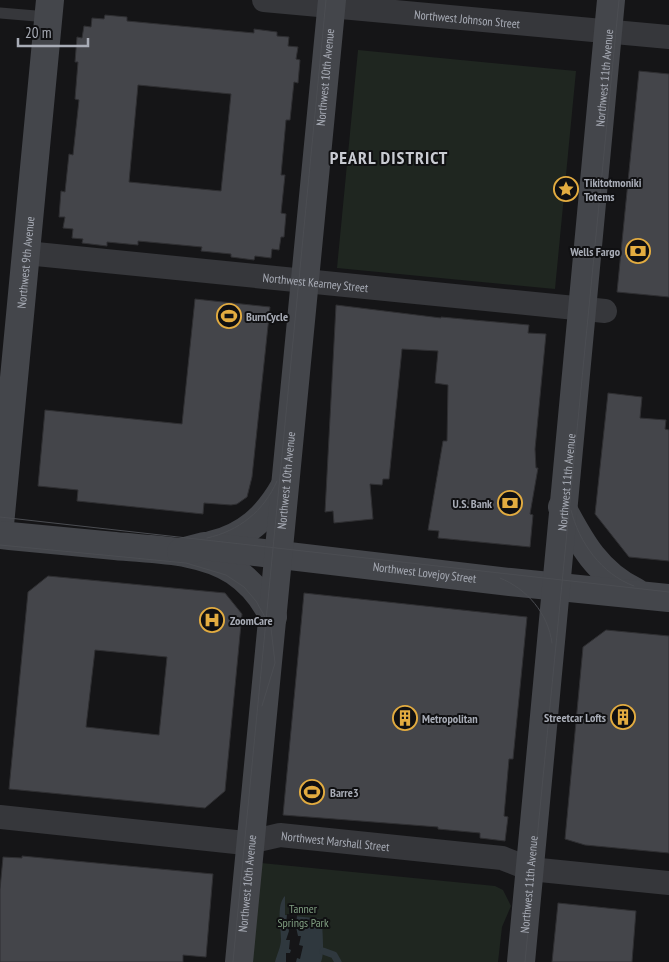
<svg xmlns="http://www.w3.org/2000/svg" width="669" height="962" font-family="'PT Sans Narrow',sans-serif">
<style>
.green{fill:#1f2620}
.water{fill:#2f383e}
.pier{fill:#151517}
.lines{fill:none;stroke-linecap:round;stroke-linejoin:round}
.stream{stroke:#2f383e;stroke-width:7}
.building{fill:#44454a;stroke:#2f2f32;fill-rule:evenodd}
.lane{stroke:#36373b;stroke-width:11}
.street{stroke:#36373b;stroke-width:24}
.secondary{stroke:#44464b;stroke-width:28}
.tram{stroke:#4b4d52;stroke-width:1}
.labels{text-anchor:middle;dominant-baseline:central;stroke-width:4;stroke-linejoin:round;paint-order:stroke}
.street-label{font-size:12px;fill:#a8acb6;stroke:#101012}
.poi-label{font-size:12px;font-weight:bold;fill:#a8acb6;stroke:#101012;text-anchor:start}
.park-label{font-size:12px;fill:#809f82;stroke:#101012}
.district-label{font-size:18px;font-weight:bold;letter-spacing:1px;fill:#c9cbd2;stroke:#101012}
</style>
<rect width="100%" height="100%" fill="#151517"/>
<path class="green" d="M358 50 576 71 555 289 337 268Z
M261 863 495 886 503 890 511 906 502 927 498 962H248Z"/>
<path class="water" d="M285 896V915L322 919C322 930 325 954 321 962H275C277 954 281 947 281 939 281 927 276 905 285 896Z"/>
<path class="pier" d="M287 914 297 915 296 927 298 936H301L299 945 303 946 300 959 297 958 296 962H286V953H290L291 950 289 949 290 940H286L289 931 288 926H286Z"/>
<g class="lines">
<path class="stream" d="M323 951 334 955 338 962"/>
</g>
<path class="building" d="M105 15 127 17V21L254 33V29L277 32V36L289 37 288 46 298 47 296 59 300 60 298 83 294 82 290 120H286L281 175H285L281 213 286 214 284 237H281L279 250 272 249 271 258 255 256 254 260 231 257V254L201 251 202 247 138 241V245L107 242V246L82 243 83 239 72 238 73 229 63 228 65 217H59L61 191 65 192 69 154 73 155 79 100 75 99 78 62H75L77 37 82 38 84 26 91 27 92 18 104 19ZM138 85 231 94 221 191 129 182Z
M639 71 669 74V297L617 292Z
M195 299 270 307 252 477 247 497 237 504 231 505 204 503 203 514 77 501 78 490 38 486 45 410 182 424Z
M336 305 441 318V317L529 325 528 333 546 334 535 449 536 468H538L530 514 533 515 530 547 438 538 439 531 428 530 443 441H447L448 385 435 383 438 351 402 349 389 479H383L382 485 370 484 373 519 334 523 333 511 325 512Z
M608 393 642 397 640 418 666 420 665 429 669 430V561L629 557 595 514Z
M48 576 225 593 242 614 225 791 205 808 9 789 28 592ZM95 650 167 657 159 735 86 727Z
M304 593 527 617 513 759H509L504 816 508 817 505 841 480 838V833L438 829V827L283 815Z
M606 630 669 636V853L585 845 565 839 583 647Z
M22 856 213 874 206 957 183 955V962H0V889L3 857 22 858Z
M558 903 636 911 632 962H552Z"/>
<g class="lines">
<path class="lane" d="M0 13 48 17"/>
<g class="street">
<path id="s1" d="M264 0 669 37"/>
<path id="s2" d="M26 253 605 311"/>
<path id="s3" d="M0 817 245 843 280 835 502 858 530 869 669 883"/>
</g>
<g class="secondary">
<path d="M562 507C581 543 598 574 636 592"/>
<path id="s4" d="M0 525 50 0"/>
<path d="M0 535C38 539 76 542 115 546 154 550 200 549 234 571 252 583 264 598 273 617"/>
<path d="M211 545C245 537 267 517 284 487"/>
<path id="s5" d="M181 552 204 546 510 582 669 598"/>
<path id="s6" d="M239 962 332 0"/>
<path id="s7" d="M521 962 611 0"/>
</g>
<path class="tram" d="M571 510C579 542 601 574 634 586
M0 517 669 592
M207 538C239 531 264 511 277 481
M0 545 186 563 226 575 244 587 256 601 271 628 275 663 262 706
M500 578C527 589 548 613 552 643
M233 962 326 0
M525 962 619 0"/>
</g>
<defs>
<symbol id="sight-ring" viewBox="-11 -11 22 22"><circle r="9.5" fill="#101012" stroke="#e3ac40" stroke-width="1.5"/><path d="M0-6L1.8-2.2L6-1.7L2.9 1.2L3.7 5.4L0 3.3L-3.7 5.4L-2.9 1.2L-6-1.7L-1.8-2.2Z" fill="#e3ac40"/></symbol>
<symbol id="bank-ring" viewBox="-11 -11 22 22"><circle r="9.5" fill="#101012" stroke="#e3ac40" stroke-width="1.5"/><path d="M-6-4H6V4H-6ZM0-2.3a2.3 2.3 0 1 0 0 4.6a2.3 2.3 0 1 0 0-4.6Z" fill="#e3ac40"/></symbol>
<symbol id="stadium-ring" viewBox="-11 -11 22 22"><circle r="9.5" fill="#101012" stroke="#e3ac40" stroke-width="1.5"/><path d="M0-5a6.5 5 0 1 0 0 10a6.5 5 0 1 0 0-10ZM-3.5-1.8h7v3.6h-7Z" fill="#e3ac40"/></symbol>
<symbol id="hospital-ring" viewBox="-11 -11 22 22"><circle r="9.5" fill="#101012" stroke="#e3ac40" stroke-width="1.5"/><path d="M-5-5h3v3.5h4V-5h3V5h-3V1.5h-4V5h-3Z" fill="#e3ac40"/></symbol>
<symbol id="building-ring" viewBox="-11 -11 22 22"><circle r="9.5" fill="#101012" stroke="#e3ac40" stroke-width="1.5"/><path d="M-4-6H4V6H1V3H-1V6H-4ZM-2.5-4.3h1.7v1.8h-1.7ZM.8-4.3h1.7v1.8H.8ZM-2.5-1h1.7V.8h-1.7ZM.8-1h1.7V.8H.8Z" fill="#e3ac40"/></symbol>
</defs>
<g fill-rule="evenodd">
<use href="#sight-ring" x="552" y="175" width="28" height="28"/>
<use href="#bank-ring" x="624" y="237" width="28" height="28"/>
<use href="#stadium-ring" x="215" y="302" width="28" height="28"/>
<use href="#bank-ring" x="496" y="489" width="28" height="28"/>
<use href="#hospital-ring" x="198" y="606" width="28" height="28"/>
<use href="#building-ring" x="609" y="703" width="28" height="28"/>
<use href="#building-ring" x="391" y="704" width="28" height="28"/>
<use href="#stadium-ring" x="298" y="778" width="28" height="28"/>
</g>
<g class="labels">
<g class="street-label">
<text stroke="none"><textPath href="#s1" startOffset="204">Northwest Johnson Street</textPath></text>
<text stroke="none"><textPath href="#s6" startOffset="889">Northwest 10th Avenue</textPath></text>
<text stroke="none"><textPath href="#s7" startOffset="888">Northwest 11th Avenue</textPath></text>
<text stroke="none"><textPath href="#s4" startOffset="264">Northwest 9th Avenue</textPath></text>
<text stroke="none"><textPath href="#s2" startOffset="291">Northwest Kearney Street</textPath></text>
<text stroke="none"><textPath href="#s6" startOffset="484">Northwest 10th Avenue</textPath></text>
<text stroke="none"><textPath href="#s7" startOffset="482">Northwest 11th Avenue</textPath></text>
<text stroke="none"><textPath href="#s5" startOffset="246">Northwest Lovejoy Street</textPath></text>
<text stroke="none"><textPath href="#s3" startOffset="338">Northwest Marshall Street</textPath></text>
<text stroke="none"><textPath href="#s6" startOffset="79">Northwest 10th Avenue</textPath></text>
<text stroke="none"><textPath href="#s7" startOffset="78">Northwest 11th Avenue</textPath></text>
</g>
<g class="poi-label">
<text x="584" y="182">Tikitotmoniki<tspan x="584" dy="14">Totems</tspan></text>
<text x="620" y="251" text-anchor="end">Wells Fargo</text>
<text x="246" y="316">BurnCycle</text>
<text x="492" y="503" text-anchor="end">U.S. Bank</text>
<text x="230" y="620">ZoomCare</text>
<text x="606" y="717" text-anchor="end">Streetcar Lofts</text>
<text x="422" y="718">Metropolitan</text>
<text x="330" y="792">Barre3</text>
</g>
<g class="park-label">
<text x="303" y="908">Tanner<tspan x="303" dy="14">Springs Park</tspan></text>
</g>
<g class="district-label">
<text x="389" y="157">PEARL DISTRICT</text>
</g>
</g>
<path d="M18 38v8h70v-8" fill="none" stroke="#a8acb6" stroke-width="2.5"/>
<text x="25" y="38" font-size="15" fill="#a8acb6" stroke="#101012" stroke-width="4" paint-order="stroke">20 m</text>
</svg>
